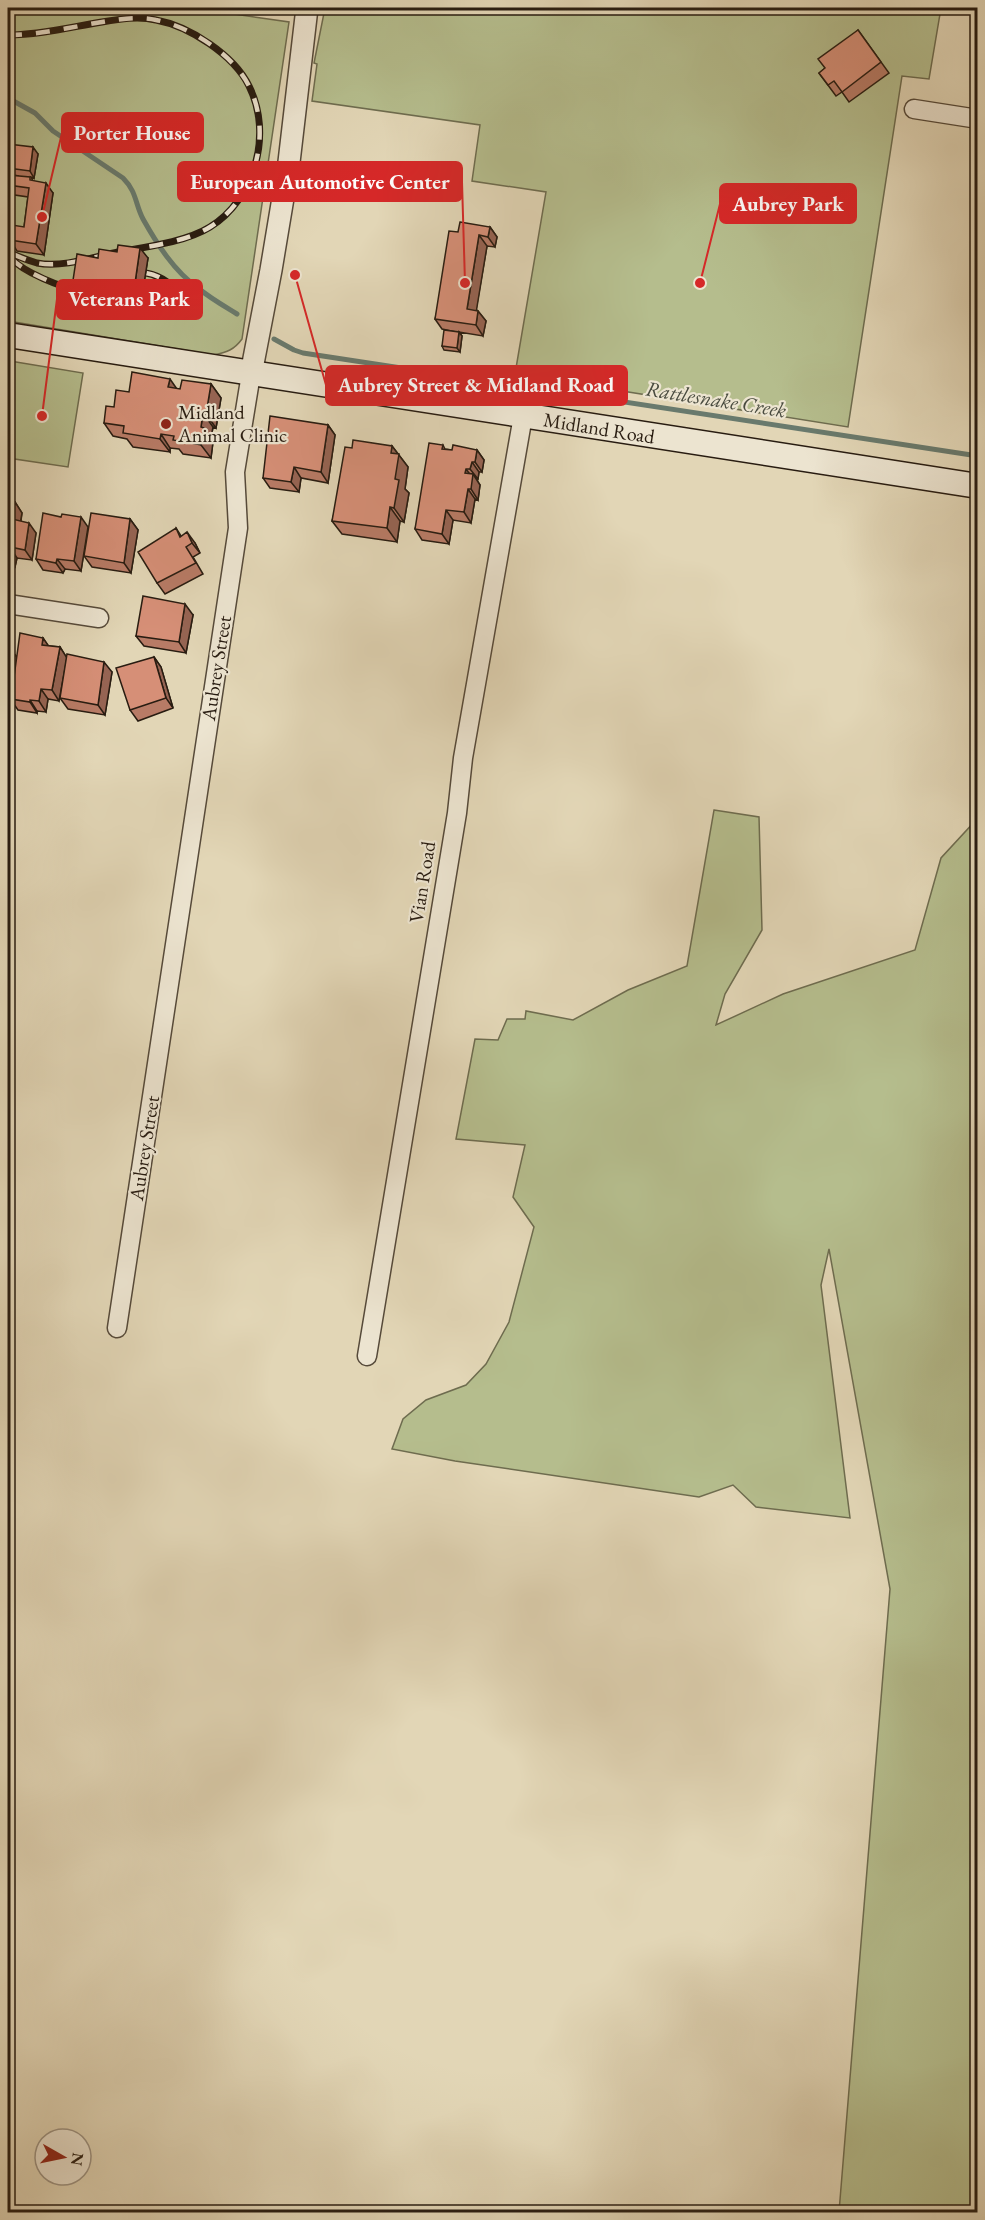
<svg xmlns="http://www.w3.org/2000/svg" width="985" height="2220" font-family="'EB Garamond',serif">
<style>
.green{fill:#b5bd8d;stroke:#6e6c4f;stroke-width:1.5}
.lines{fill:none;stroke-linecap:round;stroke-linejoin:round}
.stream{stroke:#697a6d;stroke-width:5}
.minor-casing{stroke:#564a3a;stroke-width:21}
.tertiary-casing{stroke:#564a3a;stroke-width:24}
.secondary-casing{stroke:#281c11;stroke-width:27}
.minor{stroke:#ece4d0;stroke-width:18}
.tertiary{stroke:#ece4d0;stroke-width:21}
.secondary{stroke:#ece4d0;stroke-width:24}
.rail-casing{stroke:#281c11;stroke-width:7}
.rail{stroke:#ece4d0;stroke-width:4.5;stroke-dasharray:14;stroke-linecap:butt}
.wall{fill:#b87b66;stroke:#281c11;stroke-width:1.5}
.shaded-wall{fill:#966453;stroke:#281c11;stroke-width:1.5}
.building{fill:#d68f77;stroke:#281c11;stroke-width:1.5}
.poi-dot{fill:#8f2418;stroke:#ece4d0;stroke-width:2}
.labels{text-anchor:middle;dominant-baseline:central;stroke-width:4.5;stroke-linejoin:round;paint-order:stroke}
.poi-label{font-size:20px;fill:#281c11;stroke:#ece4d0;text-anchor:start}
.street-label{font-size:20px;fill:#281c11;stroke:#ece4d0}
.water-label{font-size:21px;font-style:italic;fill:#494b3f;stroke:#ece4d0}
.leader{fill:none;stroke:#d62828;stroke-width:2}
.callout-dot{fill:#d62828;stroke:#ece4d0;stroke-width:2}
.callout{fill:#d62828;stroke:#d62828;stroke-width:2}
.callout-label{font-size:21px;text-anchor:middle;font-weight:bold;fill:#fff}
</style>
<rect width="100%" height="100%" fill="#e2d6b6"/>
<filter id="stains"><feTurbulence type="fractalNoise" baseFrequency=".00333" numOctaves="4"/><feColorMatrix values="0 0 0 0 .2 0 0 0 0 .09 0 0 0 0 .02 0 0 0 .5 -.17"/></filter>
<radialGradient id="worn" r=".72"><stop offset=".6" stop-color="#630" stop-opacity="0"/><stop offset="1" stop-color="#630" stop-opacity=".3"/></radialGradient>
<path class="green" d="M8 8H193L289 22 242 339C234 350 227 352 214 355L8 321Z
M325 8H941L929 79 902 76 848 427 515 374 546 192 472 181 480 125 312 101 317 64 314 63Z
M10 361 83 373 68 467 8 458V363Z
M714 810 759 817 762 930 725 994 716 1025 783 994 915 950 941 858 977 819V2212H839L890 1589 829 1249 821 1285 850 1518 756 1507 733 1485 699 1497 455 1461 392 1449 403 1419 426 1400 466 1385 486 1364 509 1322 534 1227 513 1197 525 1145 456 1139 475 1039 498 1040 507 1019H525L526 1011 573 1020 628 990 687 966Z"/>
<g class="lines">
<path class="stream" d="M8 98 35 113 53 131 123 178C137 192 135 204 143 219 157 244 174 271 198 288 210 298 224 306 237 314
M274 339 294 350 303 353 978 456"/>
<defs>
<path id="minor" d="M914 109 978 119
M8 604 99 618
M117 1328 238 528 235 472 251 374
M367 1356 457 813 463 758 523 416"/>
<path id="tertiary" d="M251 374 271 270 289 162 307 8"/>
<path id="secondary" d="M8 335 978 486"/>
</defs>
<use href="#minor" class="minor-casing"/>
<use href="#tertiary" class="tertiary-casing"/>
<use href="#secondary" class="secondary-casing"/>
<use href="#minor" class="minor"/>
<use href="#tertiary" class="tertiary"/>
<use href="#secondary" class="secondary"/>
<defs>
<path id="rail" d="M8 35C39 35 71 27 102 22 120 19 138 16 156 20 189 26 234 55 249 86 273 134 255 199 210 227 186 242 146 247 118 252 94 257 62 268 37 263 27 260 17 256 8 252
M11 258C24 273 61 287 80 291
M146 273C163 276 174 286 184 300
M144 282 167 290
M143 292 161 296 178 304
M149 316 176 313"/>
</defs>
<use href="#rail" class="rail-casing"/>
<use href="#rail" class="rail"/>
</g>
<path class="wall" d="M858 30 889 73 849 102 842 92 836 96 819 73 825 68Z
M8 144 38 154 34 178 31 177 33 181 53 193 44 255 17 251 10 240 24 227 28 197 8 194V175L19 176 8 174Z
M490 227 497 237 495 247 487 246 476 310 478 311 486 321 483 336 459 332 462 336 460 352 444 350 442 346 456 332 442 329 435 319 458 232Z
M98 258H148L139 315 90 307 84 298H79L72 287Z
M211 384 221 398 216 428 213 427 211 438 213 442 211 458 183 454 179 449 170 448V452L133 447 127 439 113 436 104 423 114 407 129 392 180 389Z
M328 425 335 435 328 483 301 478 299 492 270 488 263 478Z
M443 445 445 449 452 450H477L484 460 482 472H479L478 479H476L480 485 478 500 475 499 471 523 453 520 449 544 422 540 415 529Z
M392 446 408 467 405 489 409 493 404 522 400 521 397 542 342 534 332 521 352 448Z
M8 501 15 502 22 513 21 521 36 533 32 560 17 558 15 567 8 566Z
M130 519 138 530 131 573 92 567 84 556Z
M88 527 81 571 65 569 63 573 43 570 36 559Z
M176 528 181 536 195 543 200 553 193 557 203 574 165 594 157 583Z
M193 615 186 653 144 646 136 636Z
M43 638 48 646 60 647 66 657 112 672 105 715 68 709 60 698 65 669 59 701 48 699 46 712 37 711V713L18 710 11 700 8 699V647L17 657Z
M154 657 161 667 173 708 138 721 130 710Z"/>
<path class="shaded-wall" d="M33 147 38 154 34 178 30 171Z
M46 183 53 193 44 255 36 244Z
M490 227 497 237 495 247 488 237Z
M479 235 487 246 475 319 467 309Z
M140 248 148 258 139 315 132 304Z
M10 272 13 276 11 290 8 286Z
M478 311 486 321 483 336 476 325Z
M459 332 462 336 460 352 457 348Z
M170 379 179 392 168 387Z
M211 384 221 398 216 428 206 414Z
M203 413 213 427 211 438 213 442 211 458 201 445V427Z
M328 425 335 435 328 483 321 472Z
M161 434 170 448V452L160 439Z
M392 446 408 467 405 489 409 493 404 522 394 508 395 479 391 453Z
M477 450 484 460 482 472 475 462Z
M472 462 479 472 478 479 470 469Z
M294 467 301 478 299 492 291 482Z
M466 469 472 477 473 474 480 485 478 500 471 489 465 473Z
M468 489 475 499 471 523 464 512Z
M15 502 22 513 19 530 12 519Z
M390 507 400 521 397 542 387 528Z
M446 510 453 520 449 544 442 534Z
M81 517 88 527 81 571 74 561Z
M130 519 138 530 131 573 124 563Z
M29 523 36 533 32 560 25 550Z
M187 532 195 543 200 553 192 543Z
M10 547 17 558 15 567 8 557Z
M57 559 65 569 63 573 56 563Z
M185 604 193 615 186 653 179 642Z
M43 638 50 648 42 645Z
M60 647 67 658 59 701 52 690Z
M10 648 18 659 11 700 8 695V665Z
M154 657 161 667 173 708 166 698Z
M104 662 112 672 105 715 98 705Z
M41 689 48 699 46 712 39 701Z
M30 700 37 711V713L30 702Z"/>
<path class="building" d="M858 30 881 62 842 92 834 81 828 85 819 73 825 68 818 59Z
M8 144 33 147 30 171 8 168Z
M8 175 30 177V180L46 183 36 244 10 240 12 225 24 227 29 188 8 185Z
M460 222 490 227 488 237 479 235 467 309 478 311 476 325 435 319 449 231 458 232Z
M118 245 140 248 132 304 83 297 84 289 72 287 77 254 98 258 99 249 117 252Z
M8 272H10L8 286Z
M444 330 459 332 457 348 442 346Z
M132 372 170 379 168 387 180 389 182 380 211 384 206 414 203 413 201 427 204 428 201 445 173 440 174 436 161 434 160 439 123 433 124 426 104 423 106 406 114 407 116 390 129 392Z
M270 416 328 425 321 472 294 467 291 482 263 478Z
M353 440 392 446 391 453 399 454 395 479 399 480 394 508 390 507 387 528 332 521 345 447 352 448Z
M429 443 443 445 442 449 452 450 453 445 477 450 475 462H472L470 469H466L465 473 473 474 471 489H468L464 512 446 510 442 534 415 529Z
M8 501 15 502 12 519 29 523 25 550 10 547 8 557Z
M43 513 61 517 62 514 81 517 74 561 57 559 56 563 36 559Z
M91 513 130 519 124 563 84 556Z
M176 528 180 537 187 532 192 543 186 547 196 563 157 583 138 552Z
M143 596 185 604 179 642 136 636Z
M20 633 43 638 42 645 60 647 52 690 41 689 39 701 30 700V702L11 699Z
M8 647 10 648 8 665Z
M67 654 104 662 98 705 60 698Z
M154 657 166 698 130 710 116 668Z"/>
<circle class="poi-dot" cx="166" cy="424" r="6"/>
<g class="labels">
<g class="poi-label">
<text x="178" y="412">Midland<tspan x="178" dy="23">Animal Clinic</tspan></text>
</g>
<g class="street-label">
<text transform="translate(599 428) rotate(9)">Midland Road</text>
<text transform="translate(216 668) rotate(-81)">Aubrey Street</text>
<text transform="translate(422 882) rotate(-81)">Vian Road</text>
<text transform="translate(144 1148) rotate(-81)">Aubrey Street</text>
</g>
<g class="water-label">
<text transform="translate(716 399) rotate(9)">Rattlesnake Creek</text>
</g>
</g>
<path class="leader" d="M42 217L62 133M465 283L462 182M700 283L720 204M42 416L57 299M295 275L326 385"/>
<g class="callout-dot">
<circle cx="42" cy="217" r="6"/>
<circle cx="465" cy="283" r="6"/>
<circle cx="700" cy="283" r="6"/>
<circle cx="42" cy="416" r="6"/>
<circle cx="295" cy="275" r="6"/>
</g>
<g class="callout">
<rect x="62" y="113" width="141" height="39" rx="6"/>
<rect x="178" y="162" width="284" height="39" rx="6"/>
<rect x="720" y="184" width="136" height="39" rx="6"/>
<rect x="57" y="280" width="145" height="39" rx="6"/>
<rect x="326" y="366" width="301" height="39" rx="6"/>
</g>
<g class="callout-label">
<text x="132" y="140">Porter House</text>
<text x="320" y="189">European Automotive Center</text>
<text x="788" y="211">Aubrey Park</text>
<text x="129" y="306">Veterans Park</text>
<text x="476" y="392">Aubrey Street &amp; Midland Road</text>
</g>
<rect width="985" height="2220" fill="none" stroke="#e2d6b6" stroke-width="30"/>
<rect x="9" y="9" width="967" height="2202" fill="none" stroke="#281c11" stroke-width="3"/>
<rect x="15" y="15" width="955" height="2190" fill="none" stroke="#281c11" stroke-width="1.5"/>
<g transform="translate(63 2157) rotate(99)"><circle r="28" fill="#ece4d0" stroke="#9e9484" stroke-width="1.5"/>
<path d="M0-4.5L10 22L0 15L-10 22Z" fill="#8f2418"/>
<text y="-9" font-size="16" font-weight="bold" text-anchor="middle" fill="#281c11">N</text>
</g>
<rect width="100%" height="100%" filter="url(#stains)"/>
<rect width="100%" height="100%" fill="url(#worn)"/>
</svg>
